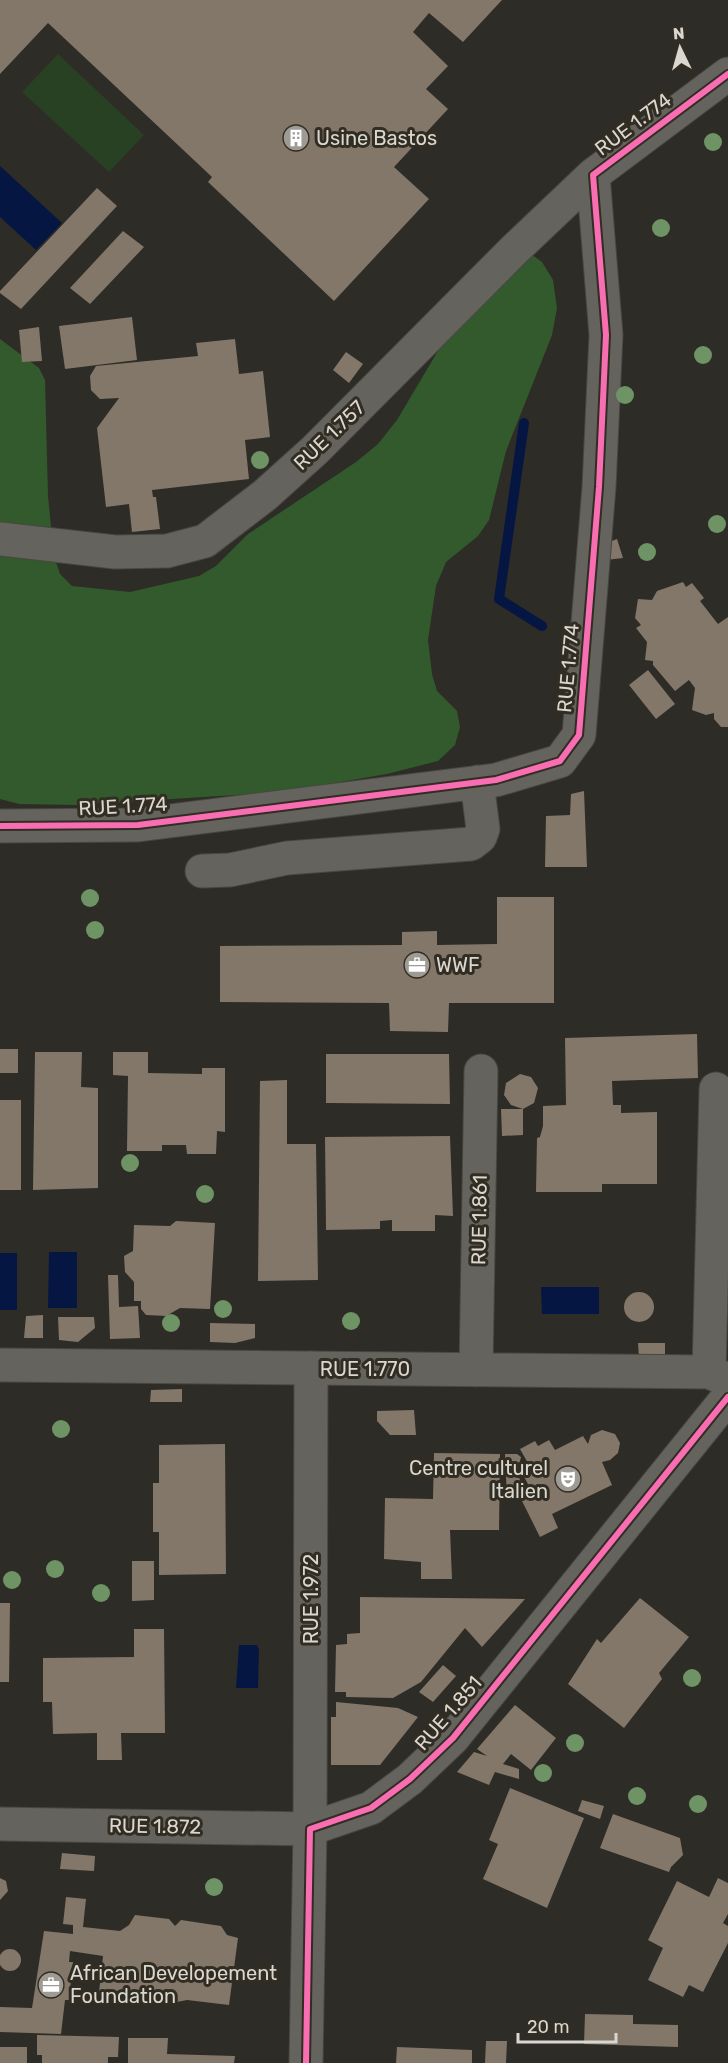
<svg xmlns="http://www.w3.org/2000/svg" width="728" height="2063" font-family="Rubik,sans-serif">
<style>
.green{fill:#274122}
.forest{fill:#325a2c}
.water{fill:#061642}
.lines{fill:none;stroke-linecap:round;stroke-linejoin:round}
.stream{stroke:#061642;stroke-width:10}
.building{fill:#83776a}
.minor-casing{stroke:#494742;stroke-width:35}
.minor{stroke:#65635e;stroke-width:33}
.cycleway-casing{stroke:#322d22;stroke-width:10}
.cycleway{stroke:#f96db3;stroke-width:6}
.tree{fill:#6e9365}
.labels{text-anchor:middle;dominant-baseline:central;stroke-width:6;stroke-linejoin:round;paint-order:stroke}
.street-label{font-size:20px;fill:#dad7d0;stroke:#322d22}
.poi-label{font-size:20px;fill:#dad7d0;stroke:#322d22;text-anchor:start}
</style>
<rect width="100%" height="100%" fill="#2e2c26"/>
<path class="green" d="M58 54 144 135 109 172 22 92Z"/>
<path class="forest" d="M524 249 542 262 553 280 557 308 552 335 506 451 489 520 478 536 446 562 436 586 428 640 432 674 437 691 457 711 460 727 455 745 438 761 387 774 282 792 75 805 19 804 0 799V339L39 368 45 380 48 496 54 556 60 574 72 586 130 592 199 576 216 566 248 534 356 462 378 444 397 420 445 339Z"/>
<path class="water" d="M0 166 62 223 36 250 0 217Z
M49 1252H77V1308H48Z
M0 1253H17V1310H0Z
M541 1287H599V1314H542Z
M239 1645H257L259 1649 258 1688H236Z"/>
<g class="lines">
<path class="stream" d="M524 423 499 599 542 626"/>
</g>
<path class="building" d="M0 0H502L463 42 429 13 413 32 448 66 426 89 448 109 394 167 429 199 334 301 208 182 212 177 48 23 0 74Z
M97 188 117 206 21 309 0 293V291Z
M123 231 144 247 90 304 70 288Z
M132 317 137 360 65 369 59 326Z
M39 327 42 361 22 362 19 330Z
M235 339 239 374 263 371 270 437 245 440 249 479 152 490 153 497H156L160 529 132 532 129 504 106 507 97 428 119 398 100 399 91 390 90 376 96 366 198 356 196 343Z
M346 352 363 364 349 383 333 370Z
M617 539 623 558 606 560 601 545Z
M683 582 686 587 692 583 704 598 700 601 718 624 728 617V727H721L714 719V713L706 715 692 710 695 688 689 680 675 691 653 665V661L645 660 647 642 636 628 641 625 635 618 638 599 652 600 657 591Z
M648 670 675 704 656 719 629 685Z
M584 791 587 867H545L546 816 570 815 571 794Z
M497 897H554V1003H449L448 1032 390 1031 389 1003 220 1002V946L402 945V932L437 931V945L497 944Z
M697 1034 698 1078 612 1081 613 1105H621V1113L657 1112V1184H602V1192H536L537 1138 540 1137 543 1126V1106L566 1105 565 1038Z
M0 1049H18V1073H0Z
M35 1052H82L81 1087 98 1088V1188L33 1190Z
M113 1052H148V1073L202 1074V1068H225V1132L217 1131 216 1154H187L186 1145H162V1151H127L128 1076 113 1075Z
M326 1054H449L450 1104 326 1103Z
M520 1074 531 1077 538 1088 534 1103 523 1109V1135L502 1136 501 1109H523L511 1105 504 1095 506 1083Z
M287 1080V1144H316L318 1280 258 1281 260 1081Z
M0 1100H21V1190H0Z
M450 1136 453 1216 435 1215V1231H392V1220L380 1221V1229L326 1230 325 1137Z
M176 1221 215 1223 210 1309 180 1308 166 1316 146 1315 141 1309V1301H134V1282L125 1272 124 1256 133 1251 134 1225 170 1226Z
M108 1275H118L119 1307 138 1306 140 1338 110 1339Z
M624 1307a15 15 0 1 1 30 0a15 15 0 1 1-30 0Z
M43 1315V1338H24L26 1316Z
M58 1317H94L95 1328 78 1342 59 1340Z
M210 1323 255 1324V1338L235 1343 210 1342Z
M638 1343H665V1358H639Z
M182 1389V1402H150L151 1390Z
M414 1410 416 1435H390L377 1421V1411Z
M602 1430 615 1434 620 1443 618 1453 610 1460 602 1462 612 1485 552 1514 558 1528 540 1537 519 1495 507 1500 505 1454H517L521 1457 517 1474 526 1491 530 1488 520 1469 529 1465 520 1449 535 1441 538 1446 549 1440 555 1450 583 1436 588 1444 591 1435Z
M225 1444 226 1574 159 1575V1532H153V1483H159V1445Z
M434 1453 500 1454 499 1530H450L452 1579H421V1562L384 1559 385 1498 433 1499Z
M132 1561H154V1600L132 1601Z
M360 1597 525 1599 482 1647 465 1628 421 1682 393 1698 346 1697V1692H335L336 1645 347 1644V1634L360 1633Z
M640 1598 689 1637 659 1673 662 1679 624 1728 568 1684 597 1639 601 1643Z
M0 1603H10L9 1682H0Z
M134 1629H164L165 1733H121L122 1760H97V1733L53 1734 52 1702H43V1658L134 1657Z
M443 1665 456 1676 433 1702 419 1692Z
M336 1702 398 1708 418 1717 380 1765H331V1717H336Z
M515 1705 556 1738 531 1770 511 1754 503 1764 519 1769V1779L495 1772 489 1785 457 1772 474 1752 487 1756 477 1749Z
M510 1788 584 1818 547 1908 483 1879 498 1844 489 1840Z
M582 1800 604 1806 600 1819 578 1811Z
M613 1814 680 1838 683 1855 671 1867 669 1872 600 1848Z
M62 1853 95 1856 94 1871 60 1869Z
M0 1878 6 1881 8 1891 0 1900Z
M718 1878 728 1883V1914L723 1923 728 1926V1943L703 1992 689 1985 683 1997 648 1980 663 1948 648 1940 677 1881 709 1897Z
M66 1897 86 1899 83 1927 120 1931 129 1925 135 1915 169 1919 175 1926 181 1920 221 1926 227 1935 238 1938 229 2005 187 2000 172 2003 99 1992 103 1956 70 1951 69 1962H73L69 2000H65L61 2034 0 2032V2007L32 2008 44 1931 73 1934V1925L63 1924Z
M-1 1960a11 11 0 1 1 22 0a11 11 0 1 1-22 0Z
M585 2014 633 2015V2024L678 2025V2047L584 2044Z
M37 2035 119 2037 118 2057H108V2063H42V2055H37Z
M128 2038H168L167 2054 235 2056 234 2063H128Z
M486 2041H507L506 2063H485Z
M0 2047H27V2063H0Z
M397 2047 472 2050V2063H396Z"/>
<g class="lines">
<defs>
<path id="minor" d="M0 539 115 552 167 551 205 541 265 495 315 450 514 250 593 175
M0 826 138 825 496 780 560 761 579 735 599 487 606 335 593 175 728 74
M202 871 230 870 287 858 471 844 480 837 483 829 477 782
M0 1365 709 1372 728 1380
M476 1370 481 1071
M709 1372 716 1089
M0 1824 310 1829 311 1368
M306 2063 310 1829 371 1808 410 1779 453 1738 728 1397"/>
</defs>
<use href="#minor" class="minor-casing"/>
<use href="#minor" class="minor"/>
<defs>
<path id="cycleway" d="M0 826 138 825 496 780 560 761 579 735 599 487 606 335 593 175 728 74
M306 2063 310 1829 371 1808 410 1779 453 1738 728 1397"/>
</defs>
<use href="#cycleway" class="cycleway-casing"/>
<use href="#cycleway" class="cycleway"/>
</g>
<g class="tree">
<circle cx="713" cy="142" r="9"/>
<circle cx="661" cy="228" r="9"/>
<circle cx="703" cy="355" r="9"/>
<circle cx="625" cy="395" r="9"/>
<circle cx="260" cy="460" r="9"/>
<circle cx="717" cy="524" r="9"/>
<circle cx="647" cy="552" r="9"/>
<circle cx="90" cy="898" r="9"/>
<circle cx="95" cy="930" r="9"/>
<circle cx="130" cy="1163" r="9"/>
<circle cx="205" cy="1194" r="9"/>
<circle cx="223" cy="1309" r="9"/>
<circle cx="351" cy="1321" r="9"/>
<circle cx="171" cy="1323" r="9"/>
<circle cx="61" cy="1429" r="9"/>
<circle cx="55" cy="1569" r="9"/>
<circle cx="12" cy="1580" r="9"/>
<circle cx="101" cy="1593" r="9"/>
<circle cx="692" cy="1678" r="9"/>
<circle cx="575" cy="1743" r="9"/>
<circle cx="543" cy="1773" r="9"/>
<circle cx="637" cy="1796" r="9"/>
<circle cx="698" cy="1804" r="9"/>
<circle cx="214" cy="1887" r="9"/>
</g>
<defs>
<symbol id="building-disc" viewBox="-11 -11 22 22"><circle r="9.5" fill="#9e9b94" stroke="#322d22"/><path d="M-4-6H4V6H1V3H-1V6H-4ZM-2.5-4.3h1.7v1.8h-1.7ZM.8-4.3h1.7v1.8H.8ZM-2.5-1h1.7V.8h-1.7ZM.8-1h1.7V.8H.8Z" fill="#fff"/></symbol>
<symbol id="office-disc" viewBox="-11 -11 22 22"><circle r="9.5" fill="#9e9b94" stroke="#322d22"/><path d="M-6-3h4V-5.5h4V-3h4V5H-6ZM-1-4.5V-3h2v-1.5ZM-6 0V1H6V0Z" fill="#fff"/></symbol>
<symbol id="theatre-disc" viewBox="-11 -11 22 22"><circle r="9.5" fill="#9e9b94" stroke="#322d22"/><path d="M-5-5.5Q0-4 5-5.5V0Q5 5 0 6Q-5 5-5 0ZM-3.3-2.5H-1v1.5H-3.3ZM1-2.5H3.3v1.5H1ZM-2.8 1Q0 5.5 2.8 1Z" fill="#fff"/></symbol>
</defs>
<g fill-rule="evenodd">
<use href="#building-disc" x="281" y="123" width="30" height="30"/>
<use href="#office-disc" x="402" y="950" width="30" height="30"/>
<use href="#theatre-disc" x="553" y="1464" width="30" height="30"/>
<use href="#office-disc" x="36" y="1970" width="30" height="30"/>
</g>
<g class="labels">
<g class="street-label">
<text transform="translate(633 124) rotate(-37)">RUE 1.774</text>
<text transform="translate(329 435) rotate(-44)">RUE 1.757</text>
<text transform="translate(568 668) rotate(-85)">RUE 1.774</text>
<text transform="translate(123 806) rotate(-3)">RUE 1.774</text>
<text transform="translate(479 1220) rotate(-89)">RUE 1.861</text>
<text x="365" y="1369">RUE 1.770</text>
<text transform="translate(311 1599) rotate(-90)">RUE 1.972</text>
<text transform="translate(448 1713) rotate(-49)">RUE 1.851</text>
<text transform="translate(155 1826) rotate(1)">RUE 1.872</text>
</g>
<g class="poi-label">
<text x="316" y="138">Usine Bastos</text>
<text x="436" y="965">WWF</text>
<text x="548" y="1468" text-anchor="end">Centre culturel<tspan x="548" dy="23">Italien</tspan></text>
<text x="70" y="1973">African Developement<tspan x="70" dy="23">Foundation</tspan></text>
</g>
</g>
<g transform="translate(680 48) rotate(355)" stroke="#322d22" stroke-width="4.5" paint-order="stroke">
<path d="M0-4.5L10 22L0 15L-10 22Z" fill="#dad7d0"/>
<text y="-9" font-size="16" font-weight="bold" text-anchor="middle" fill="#dad7d0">N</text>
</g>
<path d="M518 2033v9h98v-9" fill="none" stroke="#dad7d0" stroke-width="3"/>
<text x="527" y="2033" font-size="18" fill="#dad7d0" stroke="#322d22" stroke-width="4.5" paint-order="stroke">20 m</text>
</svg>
